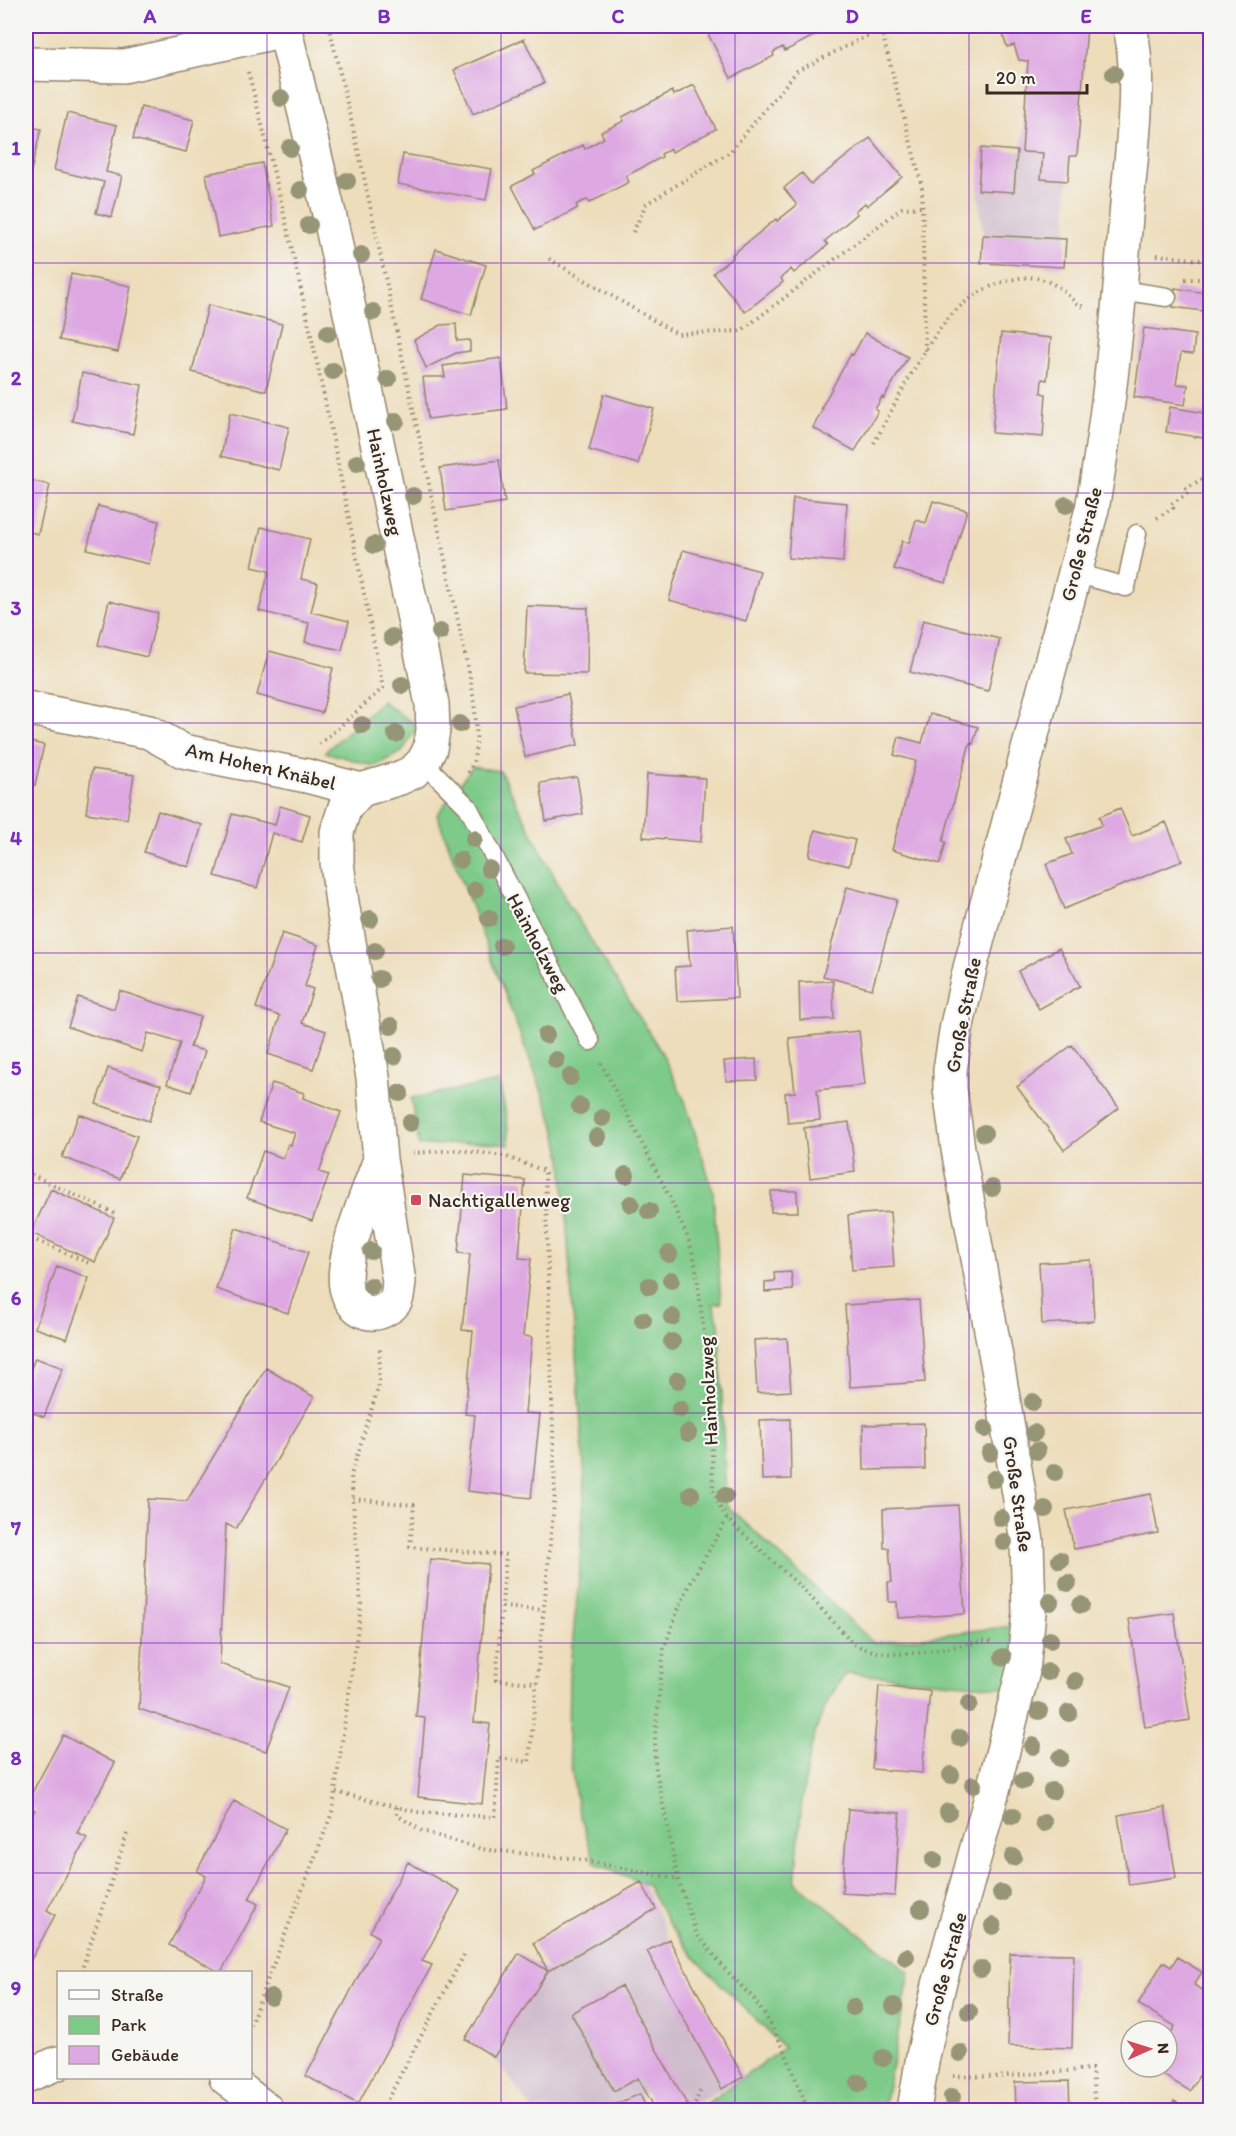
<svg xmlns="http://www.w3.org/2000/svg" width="1236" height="2136" font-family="Itim,sans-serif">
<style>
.industrial{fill:#d0bdcc}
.green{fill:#7eca89;stroke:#5c7a54;stroke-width:1.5}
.building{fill:#dea9e2}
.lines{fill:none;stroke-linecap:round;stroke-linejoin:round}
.lane-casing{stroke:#94846c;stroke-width:21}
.street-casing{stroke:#94846c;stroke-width:36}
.path{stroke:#94846c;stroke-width:4;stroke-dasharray:1.5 4.5;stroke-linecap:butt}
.lane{stroke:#fff;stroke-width:18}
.street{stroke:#fff;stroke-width:33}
.tree{fill:#969576}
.grid{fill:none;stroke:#7b2cbf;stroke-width:1.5;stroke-opacity:0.55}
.poi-dot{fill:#d1495b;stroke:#f6f6f2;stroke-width:2}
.labels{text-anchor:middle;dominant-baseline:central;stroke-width:4.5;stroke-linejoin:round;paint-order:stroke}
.street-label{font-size:20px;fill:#3b2a1e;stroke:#f6f6f2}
.poi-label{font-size:20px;fill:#3b2a1e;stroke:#f6f6f2;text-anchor:start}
.neatline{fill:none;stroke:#7b2cbf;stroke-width:2}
.grid-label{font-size:20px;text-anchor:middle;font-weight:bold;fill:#7b2cbf}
</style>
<rect width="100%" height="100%" fill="#f6f6f2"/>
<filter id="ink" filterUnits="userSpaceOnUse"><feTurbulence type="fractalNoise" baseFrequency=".0167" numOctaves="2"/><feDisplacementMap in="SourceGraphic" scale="12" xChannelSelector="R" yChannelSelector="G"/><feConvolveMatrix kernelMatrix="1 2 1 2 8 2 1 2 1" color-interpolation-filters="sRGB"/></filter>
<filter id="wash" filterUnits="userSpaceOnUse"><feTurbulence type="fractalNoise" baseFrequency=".008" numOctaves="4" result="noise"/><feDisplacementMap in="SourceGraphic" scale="24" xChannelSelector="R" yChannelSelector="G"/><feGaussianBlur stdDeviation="1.35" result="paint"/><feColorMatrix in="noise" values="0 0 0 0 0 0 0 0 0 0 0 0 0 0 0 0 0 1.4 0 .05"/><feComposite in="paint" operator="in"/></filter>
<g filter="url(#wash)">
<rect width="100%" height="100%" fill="#edddbb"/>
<path class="industrial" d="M1017 151 1043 153 1041 179 1068 181 1066 239 983 235 978 190 1014 192Z
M656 1909 669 1939 647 1951 722 2089 688 2106 621 1986 571 2013 614 2091 638 2078 646 2092 612 2106 613 2110H533L494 2057 548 1971Z"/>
<path class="green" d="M382 701 417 726 402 752 374 766 325 752Z
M472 767 500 771 569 905 662 1053 685 1101 713 1191 721 1303 713 1304 719 1323 726 1505 874 1643 1028 1624 1018 1689 847 1673C800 1727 802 1815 795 1882L910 1973 883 2110H698L784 2048 696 1959 668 1923 647 1885 595 1863 577 1805 568 1744 569 1678 579 1577 585 1481 562 1159 556 1131 547 1105 437 815Z
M499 1082 507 1119 509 1145 482 1142 419 1146 411 1098Z"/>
<g id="blocks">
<path class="building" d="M725 26H823L825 30 785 51 783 47 777 50 773 53 774 56 731 78 708 34Z
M1000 26H1087L1077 156H1070L1068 181 1041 179 1043 153 1022 152 1028 61 1019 60 1014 45 1007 47Z
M524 39 544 83 473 114 454 70Z
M694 85 716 129 672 152 671 149 661 154 662 157 626 176 629 182 589 203 587 200 581 202 576 205 578 208 535 230 512 186 535 174 533 171 583 145 585 149 604 138 601 132 624 121 622 117 672 91 674 95Z
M141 107 194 120 186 152 133 139Z
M67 113 117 125 106 172 122 176 112 217 96 213 104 182 54 170Z
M26 126 41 129 26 192Z
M870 138 902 177 867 206 865 203 855 211 857 214 825 241 828 245 794 273 791 269 781 278 783 282 745 312 713 273 733 257 732 255 776 219 777 221 797 205 784 188 802 173 811 184Z
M981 148 1017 151 1014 192 978 190Z
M403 154 492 169 486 200 398 184Z
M262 163 274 226 218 237 206 174Z
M983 235 1066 239 1064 267 981 263Z
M436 249 486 265 471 315 421 299Z
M71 274 131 286 118 352 59 340Z
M1175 288 1206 293 1203 311 1173 307Z
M208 305 282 324 266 391 192 372Z
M456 324 457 341 470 340V351L456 353 426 368 414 340 441 325Z
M1144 328 1195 335 1193 354 1181 353 1176 384 1188 385 1185 405 1134 397Z
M865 333 908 357 884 398 882 397 875 409 878 411 855 451 813 428 823 408H821L851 354 853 355Z
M1001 333 1051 338 1047 380 1042 379 1041 393 1046 394 1043 437 992 433Z
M501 358 507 409 428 419 423 377H445L443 366Z
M82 373 142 385 133 434 72 421Z
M604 394 654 409 638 464 589 450Z
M1170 407 1210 414V439L1166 432Z
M230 413 289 427 279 470 221 456Z
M499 460 505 502 446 511 440 468Z
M26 479 50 485 38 534 26 531Z
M793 498 847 503 843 562 788 558Z
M933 501 967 510 946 583 894 569 902 541 909 543 916 520 926 523Z
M98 506 159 521 149 564 87 549Z
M261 527 310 539 301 579 318 583 311 612 349 621 342 650 305 642 309 623 259 611 269 571 252 567Z
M683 550 760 571 746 621 669 600Z
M109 601 158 613 147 657 98 645Z
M527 606 588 608 587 674 524 673Z
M923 620 1000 639 988 691 910 672Z
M269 651 333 668 322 713 257 695Z
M568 694 578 745 525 757 514 706Z
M930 714 978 727 973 744 970 743 943 841 946 842 940 864 892 850 916 761 894 755 899 737 922 743Z
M26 741 44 745 35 785 26 783Z
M92 769 134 775 127 819 86 813Z
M647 774 705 778 701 842 643 837Z
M577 777 583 814 546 821 540 783Z
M280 806 310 815 302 842 272 833 257 888 215 876 232 814 275 825Z
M1120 808 1132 836 1166 822 1182 861 1064 909 1046 864 1072 854 1066 839 1102 825 1099 817Z
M158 811 202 825 189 867 144 852Z
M815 830 855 840 849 866 809 856Z
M847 887 897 900 872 989 823 976Z
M733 926 737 998 677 1001 675 967 690 966 687 930Z
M282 933 318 945 305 986 313 989 302 1023 326 1031 313 1069 268 1054 280 1016 256 1008Z
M1059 948 1080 986 1039 1009 1018 971Z
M833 981 834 1019 800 1020 799 982Z
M120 991 200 1017 190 1047 205 1051 191 1092 167 1084 180 1043 148 1033 142 1052 68 1027 78 997 114 1009Z
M859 1031 865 1085 817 1090 820 1120 788 1123 785 1093 795 1092 789 1038Z
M1072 1045 1119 1108 1064 1150 1017 1087Z
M756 1059 757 1080 726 1081 724 1061Z
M108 1068 161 1085 149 1121 96 1104Z
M272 1083 304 1093 303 1098 341 1112 319 1172 329 1175 312 1221 247 1198 263 1151 283 1158 288 1144 291 1145 295 1133 259 1122Z
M79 1114 137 1136 120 1179 62 1157Z
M849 1122 855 1172 810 1178 804 1128Z
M465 1175 525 1180 519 1258 531 1259 523 1336 532 1337 525 1413 540 1414 531 1498 467 1491 475 1415 465 1414 473 1331 462 1330 470 1254 458 1253Z
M51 1189 114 1218 95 1262 31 1233Z
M771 1191H797L798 1212H771Z
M890 1212 894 1267 852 1270 848 1215Z
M236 1228 308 1252 288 1313 216 1289Z
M1091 1260 1094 1321 1042 1324 1039 1263Z
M57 1266 89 1278 67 1339 35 1328Z
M791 1272 793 1290 765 1292V1282L775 1281 774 1273Z
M919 1300 925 1382 850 1387 845 1305Z
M787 1338 791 1391 757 1393 754 1340Z
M35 1358 63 1368 44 1417 26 1410V1382Z
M266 1368 314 1397 236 1529 226 1524 220 1664 289 1687 266 1751 139 1709 148 1499 187 1501Z
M790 1419 791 1479 762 1480 760 1420Z
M924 1423 925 1469 864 1470 863 1425Z
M1151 1494 1158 1533 1074 1549 1066 1510Z
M958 1505 965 1614 898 1618 897 1602H889L888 1582H892L889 1548H884L883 1509Z
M430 1559 488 1564 474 1722 490 1724 482 1804 418 1797 425 1718 416 1717Z
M1174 1613 1190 1720 1145 1727 1129 1619Z
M879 1686 930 1691 922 1773 872 1769Z
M63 1735 115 1763 77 1833 87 1838 47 1910 55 1915 26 1969V1827L35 1810 26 1804Z
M234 1801 286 1829 249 1899 258 1904 221 1972H219L169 1945 206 1876 197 1871Z
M1165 1807 1176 1878 1129 1885 1118 1815Z
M848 1809 900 1813 895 1896 842 1893Z
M408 1862 460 1891 422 1961 432 1965 358 2104 306 2076 379 1937 370 1932Z
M641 1882 656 1909 548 1971 533 1943Z
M669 1939 743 2077 722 2089 647 1951Z
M519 1953 548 1971 494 2057 465 2039Z
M1010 1953 1074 1954 1072 2048 1008 2046Z
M1177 1957 1202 1972 1194 1985 1210 1995V2057L1190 2091 1163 2075 1167 2067V2040L1175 2026 1138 2004 1163 1962 1171 1967Z
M621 1986 688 2106 681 2110H656L638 2078 614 2091 571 2013Z
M1069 2081 1070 2110H1016L1015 2082Z
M640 2094 647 2110H613L611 2106Z
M1174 2101 1188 2110H1168Z"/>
</g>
</g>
<g filter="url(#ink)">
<use href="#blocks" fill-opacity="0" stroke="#94846c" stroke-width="1.5"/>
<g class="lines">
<defs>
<path id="lane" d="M1120 290 1167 297
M1075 573 1126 587 1137 534
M423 762 468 807 590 1041"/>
<path id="street" d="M26 64 124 66 285 30
M26 708 149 732 183 751 307 776 361 790 400 778 413 772 423 762 430 749 433 730 432 704 331 222 284 26
M361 790 345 807 337 832V862L342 903 373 1077 380 1159 399 1282C398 1288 398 1295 396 1300 394 1304 390 1307 386 1309 368 1321 350 1306 346 1287 340 1256 369 1191 380 1159
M26 2076 58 2063
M226 2078 267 2110
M914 2110 923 2056 939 1985 993 1790 1023 1671 1029 1612 1027 1541 998 1368 958 1149 950 1089V1070L957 1025 970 968 1092 509C1110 408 1119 306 1127 204 1132 146 1142 83 1130 26"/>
</defs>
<use href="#lane" class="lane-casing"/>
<use href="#street" class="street-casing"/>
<path class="path" d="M329 26 361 163 472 687C475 712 482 750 468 773
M248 72C303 275 341 482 383 688L320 744
M633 232 646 204 730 152 797 71 881 29 922 186 925 351
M1157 255 1210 261
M549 259 677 334 741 331 902 208 923 207
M1185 279H1210
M874 443C896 404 929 331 963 304 976 293 991 285 1007 281 1039 271 1058 283 1079 306H1086
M1157 518 1173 508 1171 504 1188 493 1186 488 1210 475
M601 1063 668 1194 688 1238 695 1261 710 1381 713 1490 719 1506 727 1519 803 1589 854 1644C892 1664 944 1648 983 1641L993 1642
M26 1172 114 1213
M26 1236 91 1264
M353 1499 414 1505 410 1547 506 1555 496 1680 537 1683
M727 1519 692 1580 677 1612 664 1649 655 1735V1765L678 1879 696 1933 725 1969 754 1999 770 2023 784 2049 808 2110
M502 1607 544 1610
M336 1792 417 1812 495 1817 499 1758 529 1762 555 1493 545 1171 504 1156 459 1150 413 1153
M397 1807V1815L422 1831 481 1849 577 1859 678 1879
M81 1972 127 1834
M250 2025 332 1813 361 1606 351 1475 379 1385 380 1346
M953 2076 995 2077 1092 2069 1095 2110
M382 2110 466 1951
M685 2110 695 2104 701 2089"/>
<use href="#lane" class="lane"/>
<use href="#street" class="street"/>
</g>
<g class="tree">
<circle cx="1114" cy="74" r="9"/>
<circle cx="281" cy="98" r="9"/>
<circle cx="290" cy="148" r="9"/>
<circle cx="347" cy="181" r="9"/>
<circle cx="300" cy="190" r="9"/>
<circle cx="309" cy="225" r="9"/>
<circle cx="361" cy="255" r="9"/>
<circle cx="373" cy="312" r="9"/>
<circle cx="328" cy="333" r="9"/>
<circle cx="333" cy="371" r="9"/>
<circle cx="388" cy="379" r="9"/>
<circle cx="396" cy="421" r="9"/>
<circle cx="357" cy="463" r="9"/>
<circle cx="413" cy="496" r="9"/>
<circle cx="1066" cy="505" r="9"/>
<circle cx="374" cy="545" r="9"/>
<circle cx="440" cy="632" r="9"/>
<circle cx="392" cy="637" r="9"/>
<circle cx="402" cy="685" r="9"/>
<circle cx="460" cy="724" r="9"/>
<circle cx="362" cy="725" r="9"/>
<circle cx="396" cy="734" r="9"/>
<circle cx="474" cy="839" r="9"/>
<circle cx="460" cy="860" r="9"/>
<circle cx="489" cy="869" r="9"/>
<circle cx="475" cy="890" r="9"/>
<circle cx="489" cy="918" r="9"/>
<circle cx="370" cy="919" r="9"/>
<circle cx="502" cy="946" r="9"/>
<circle cx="375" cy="951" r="9"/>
<circle cx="379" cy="979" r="9"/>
<circle cx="391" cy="1026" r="9"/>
<circle cx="546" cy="1035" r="9"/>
<circle cx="394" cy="1056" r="9"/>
<circle cx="556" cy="1060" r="9"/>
<circle cx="570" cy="1077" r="9"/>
<circle cx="400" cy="1093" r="9"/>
<circle cx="580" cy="1106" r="9"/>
<circle cx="602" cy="1118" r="9"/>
<circle cx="410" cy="1123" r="9"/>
<circle cx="984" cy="1133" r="9"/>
<circle cx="597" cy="1137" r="9"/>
<circle cx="626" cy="1175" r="9"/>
<circle cx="992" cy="1188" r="9"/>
<circle cx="631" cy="1204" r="9"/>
<circle cx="649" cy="1211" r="9"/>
<circle cx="371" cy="1251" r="9"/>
<circle cx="669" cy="1254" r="9"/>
<circle cx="671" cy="1280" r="9"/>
<circle cx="371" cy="1286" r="9"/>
<circle cx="649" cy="1286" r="9"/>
<circle cx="672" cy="1317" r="9"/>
<circle cx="643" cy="1320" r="9"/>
<circle cx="672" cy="1342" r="9"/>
<circle cx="678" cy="1380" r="9"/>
<circle cx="1033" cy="1402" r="9"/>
<circle cx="680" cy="1409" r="9"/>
<circle cx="985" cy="1429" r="9"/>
<circle cx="688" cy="1433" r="9"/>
<circle cx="1034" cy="1433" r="9"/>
<circle cx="1037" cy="1451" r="9"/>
<circle cx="990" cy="1453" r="9"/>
<circle cx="1055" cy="1472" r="9"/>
<circle cx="994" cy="1479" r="9"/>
<circle cx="691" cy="1494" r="9"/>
<circle cx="725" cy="1496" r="9"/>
<circle cx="1045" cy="1509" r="9"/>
<circle cx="1001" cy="1518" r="9"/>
<circle cx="1004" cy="1542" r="9"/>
<circle cx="1060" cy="1560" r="9"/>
<circle cx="1068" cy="1583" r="9"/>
<circle cx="1050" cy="1602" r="9"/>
<circle cx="1081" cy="1605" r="9"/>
<circle cx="1050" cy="1640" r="9"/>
<circle cx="1003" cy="1657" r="9"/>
<circle cx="1048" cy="1672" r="9"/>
<circle cx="1075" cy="1681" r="9"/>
<circle cx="969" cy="1704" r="9"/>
<circle cx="1039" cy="1711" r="9"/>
<circle cx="1069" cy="1713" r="9"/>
<circle cx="960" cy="1738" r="9"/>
<circle cx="1033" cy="1746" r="9"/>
<circle cx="1060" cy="1758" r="9"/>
<circle cx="951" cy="1775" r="9"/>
<circle cx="1023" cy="1781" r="9"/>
<circle cx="973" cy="1785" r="9"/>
<circle cx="1052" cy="1791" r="9"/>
<circle cx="948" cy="1812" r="9"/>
<circle cx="1012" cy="1816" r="9"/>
<circle cx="1044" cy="1823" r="9"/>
<circle cx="1013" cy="1857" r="9"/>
<circle cx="934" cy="1860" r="9"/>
<circle cx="1001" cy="1893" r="9"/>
<circle cx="921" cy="1909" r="9"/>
<circle cx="993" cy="1926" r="9"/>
<circle cx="906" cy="1957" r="9"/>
<circle cx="981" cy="1969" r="9"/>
<circle cx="271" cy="1997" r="9"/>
<circle cx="894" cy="2006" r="9"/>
<circle cx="853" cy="2007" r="9"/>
<circle cx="969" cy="2012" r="9"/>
<circle cx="960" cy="2053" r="9"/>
<circle cx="883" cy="2058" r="9"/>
<circle cx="859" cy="2083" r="9"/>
<circle cx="952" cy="2097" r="9"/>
</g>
</g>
<path class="grid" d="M267 26V2110M501 26V2110M735 26V2110M969 26V2110M26 263H1210M26 493H1210M26 723H1210M26 953H1210M26 1183H1210M26 1413H1210M26 1643H1210M26 1873H1210"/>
<rect class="poi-dot" x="410" y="1194" width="12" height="12" rx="3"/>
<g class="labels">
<g class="street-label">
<text transform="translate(385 482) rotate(78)">Hainholzweg</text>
<text transform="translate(1081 544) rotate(-76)">Große Straße</text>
<text transform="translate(261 766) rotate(13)">Am Hohen Knäbel</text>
<text transform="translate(538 943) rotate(62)">Hainholzweg</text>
<text transform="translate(963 1015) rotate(-79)">Große Straße</text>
<text transform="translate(708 1391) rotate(-93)">Hainholzweg</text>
<text transform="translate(1018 1494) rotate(82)">Große Straße</text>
<text transform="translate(945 1969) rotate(-75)">Große Straße</text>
</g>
<g class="poi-label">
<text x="428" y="1200">Nachtigallenweg</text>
</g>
</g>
<rect width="1236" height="2136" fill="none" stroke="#f6f6f2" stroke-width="66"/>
<rect x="57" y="1971" width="195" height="108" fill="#f6f6f2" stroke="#aba49d" stroke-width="1.5"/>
<rect x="69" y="1990" width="30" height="9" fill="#ffffff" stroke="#aba49d" stroke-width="1.5"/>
<text x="111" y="2001" font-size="18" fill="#3b2a1e">Straße</text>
<rect x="69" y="2016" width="30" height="18" fill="#7eca89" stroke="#aba49d" stroke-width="1.5"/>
<text x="111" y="2031" font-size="18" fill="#3b2a1e">Park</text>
<rect x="69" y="2046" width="30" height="18" fill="#dea9e2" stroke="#aba49d" stroke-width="1.5"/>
<text x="111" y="2061" font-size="18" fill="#3b2a1e">Gebäude</text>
<g transform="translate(1149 2049) rotate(87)"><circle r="28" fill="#f6f6f2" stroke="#aba49d" stroke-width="1.5"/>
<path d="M0-4.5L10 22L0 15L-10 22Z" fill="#d1495b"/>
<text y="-9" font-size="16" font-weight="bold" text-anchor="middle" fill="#3b2a1e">N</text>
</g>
<path d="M987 84v9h100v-9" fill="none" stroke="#3b2a1e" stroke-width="3"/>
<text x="996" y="84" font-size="18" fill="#3b2a1e" stroke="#f6f6f2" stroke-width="4.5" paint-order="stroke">20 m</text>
<rect x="33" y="33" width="1170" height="2070" class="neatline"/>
<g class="grid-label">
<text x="150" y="23">A</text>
<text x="384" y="23">B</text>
<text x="618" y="23">C</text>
<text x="852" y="23">D</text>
<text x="1086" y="23">E</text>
<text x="16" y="155">1</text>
<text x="16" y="385">2</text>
<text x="16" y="615">3</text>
<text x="16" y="845">4</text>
<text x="16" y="1075">5</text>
<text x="16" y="1305">6</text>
<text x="16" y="1535">7</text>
<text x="16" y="1765">8</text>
<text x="16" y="1995">9</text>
</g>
</svg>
